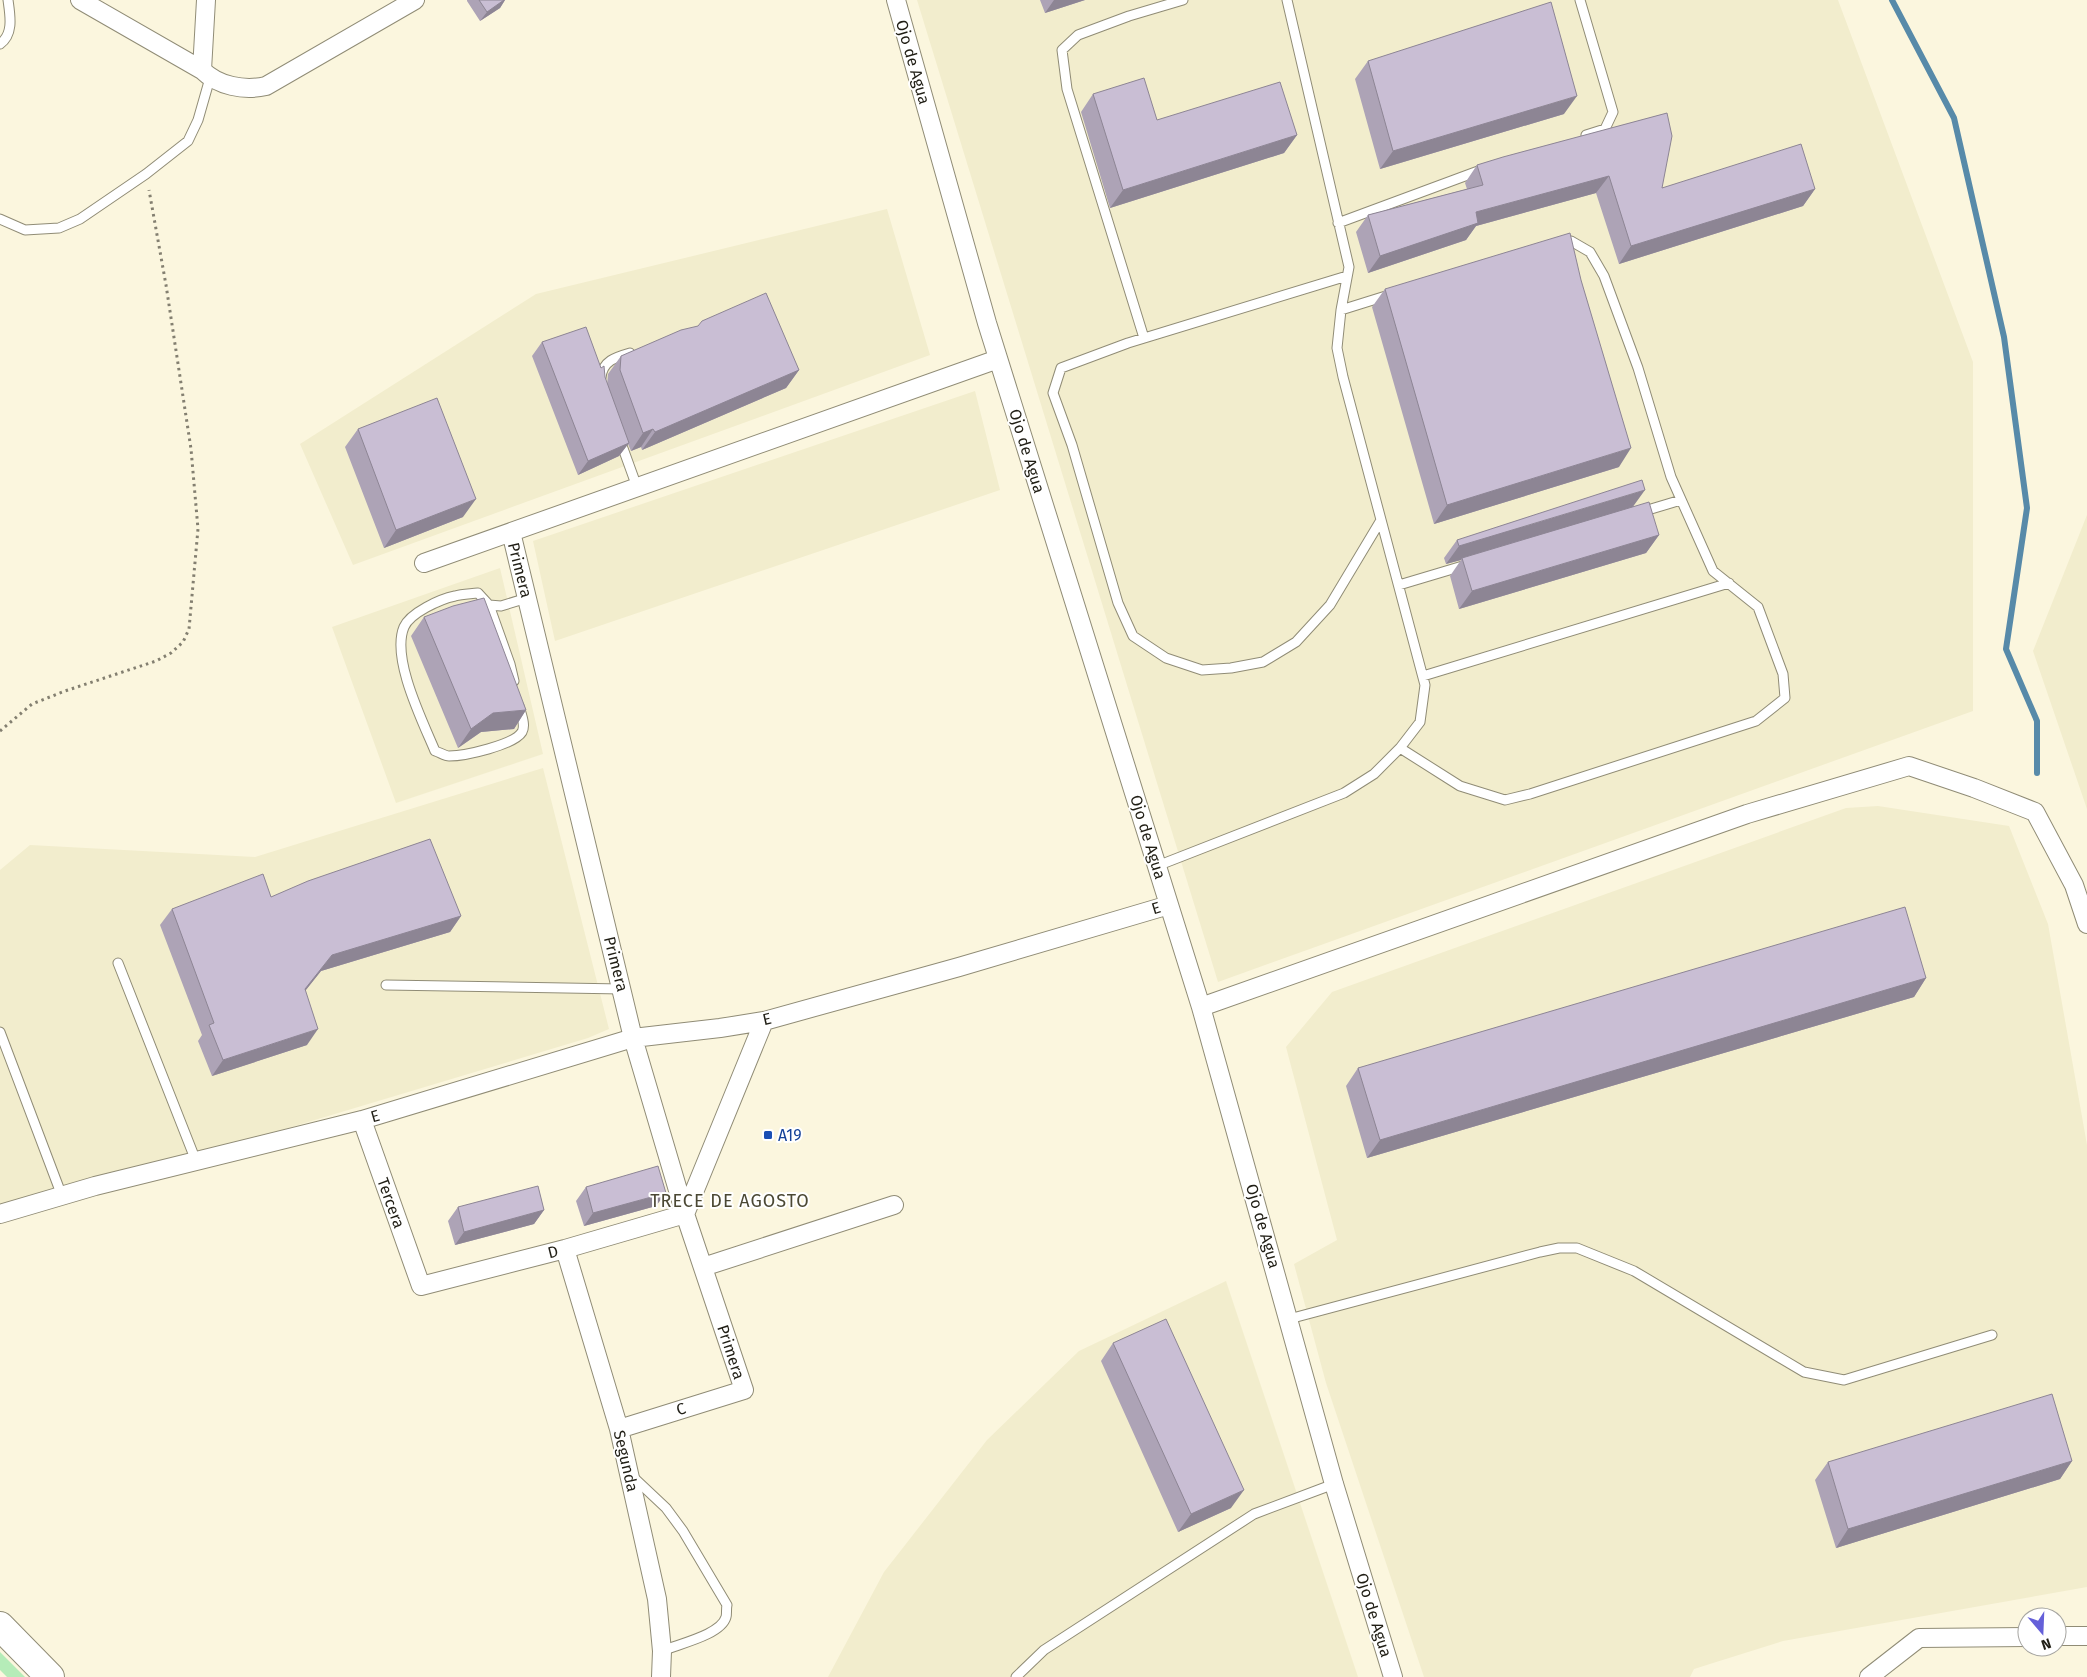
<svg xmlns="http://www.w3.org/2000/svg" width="2087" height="1677" font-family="'Fira Sans',sans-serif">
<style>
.built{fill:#f2edcd}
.green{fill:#b5ecb8}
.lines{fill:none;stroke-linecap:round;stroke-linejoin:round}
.stream{stroke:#578aa9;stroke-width:6}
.service-casing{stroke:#908c76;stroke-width:11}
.minor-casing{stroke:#908c76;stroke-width:20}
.trunk-casing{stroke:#908c76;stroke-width:30}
.path{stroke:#837f70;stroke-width:3;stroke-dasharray:2.5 4;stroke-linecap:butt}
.service{stroke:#fff;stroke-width:9}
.minor{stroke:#fff;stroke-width:18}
.trunk{stroke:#fff;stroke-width:28}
.wall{fill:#ada3b6}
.shaded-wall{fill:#8d8594}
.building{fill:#c9bed4;stroke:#8d8594}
.transit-dot{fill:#1a4fb4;stroke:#fff;stroke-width:2}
.labels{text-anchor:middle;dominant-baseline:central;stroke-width:4;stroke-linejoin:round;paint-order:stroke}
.street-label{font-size:16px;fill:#201e15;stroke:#fff}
.transit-label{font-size:16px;fill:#164399;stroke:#fff;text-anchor:start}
.neighbourhood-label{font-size:18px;letter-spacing:1px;fill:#4b4834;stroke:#fff}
</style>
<rect width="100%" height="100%" fill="#fbf6de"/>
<path class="built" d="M917 0H1838L1973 362V711L1218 982Z
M887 209 930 355 353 565 300 444 536 294Z
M975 391 1000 490 555 641 533 541Z
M2087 515V809L2033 651Z
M500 568 543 754 396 803 332 627Z
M543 768 609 1029 588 1038 62 1196 0 1208V870L30 845 255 857Z
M1878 806 2009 826 2048 924 2087 1145V1587L1783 1641 1694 1669 1690 1677H1424L1326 1383 1294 1264 1337 1240 1286 1047 1332 992 1846 808Z
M1226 1281 1358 1677H828L884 1572 987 1440 1079 1351Z"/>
<path class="green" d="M0 1652 25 1677H7L0 1670Z"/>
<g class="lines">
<path class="stream" d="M1892 0 1954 118 2004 337 2027 508 2006 649 2037 721V773"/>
<defs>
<path id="service" d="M1580 0 1613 112 1605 129 1586 135
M0 44C14 34 10 15 8 0
M0 219 25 230 59 228 80 219 146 174 188 141 198 120 210 78
M1338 223 1481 170
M1347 276 1128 343 1061 368 1053 393 1072 445 1118 603 1133 636 1166 658 1202 670 1231 668 1263 662 1296 642 1330 605 1381 520
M1341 310 1389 295
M1144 338 1067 89 1062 50 1078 35 1129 16 1183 0
M601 378C602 361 616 357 630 353
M620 440 637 487
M1641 512 1681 500
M1399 585 1466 565
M489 605 510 664 514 681
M1423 676 1729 583
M519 706C521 714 526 725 522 732 514 745 465 756 449 756 445 756 439 752 435 751 422 720 391 658 404 627 410 613 440 599 455 596 462 594 470 594 478 593L489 605 501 606 527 598
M1400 748 1460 786 1505 800 1530 794 1756 721 1785 698 1783 674 1758 607 1713 571 1671 477 1638 368 1604 276 1590 252 1571 241 1562 243
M1157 866 1344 793 1374 774 1400 748 1420 722 1425 685 1343 377 1337 348 1341 310 1349 267 1287 0
M118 963 196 1161
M386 985 622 989
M0 1032 62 1196
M1289 1319 1540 1252 1559 1248H1577L1634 1271 1804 1372 1844 1380 1992 1335
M632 1476 666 1508 683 1531 727 1605C726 1609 727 1614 726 1617 721 1635 678 1644 662 1651
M1016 1677 1044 1650 1254 1514 1334 1484"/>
<path id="minor" d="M80 0 202 70C218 86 244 91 266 86L415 0
M896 0 987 323 1201 1007 1334 1484 1393 1677
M202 70 206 0
M511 532 633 1038 685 1214 744 1390 619 1429
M424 563 998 359
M1201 1007 1747 814 1909 766 1974 788 2035 812 2074 885 2087 924
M362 1120 421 1286 565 1249 685 1214
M0 1214 95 1186 362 1120 633 1038 720 1028 764 1021 959 967 1169 905
M685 1214 764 1021
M565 1249 619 1429 657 1599 662 1651 661 1677
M703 1267 894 1205
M2057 1636H2087
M1869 1677 1919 1638 2027 1637"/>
<path id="trunk" d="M0 1626 50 1677"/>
</defs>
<use href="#service" class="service-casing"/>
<use href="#minor" class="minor-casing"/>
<use href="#trunk" class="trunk-casing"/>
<path class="path" d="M0 731 32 704 65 691 156 661 171 653 183 642 189 629 198 529 191 449 166 285 149 190"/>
<use href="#service" class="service"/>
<use href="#minor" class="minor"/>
<use href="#trunk" class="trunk"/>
</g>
<path class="wall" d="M467 0H505L500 8 480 21 467 1Z
M1040 0H1085L1045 13Z
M1368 61 1564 114 1380 169 1355 79Z
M1093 94 1157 120 1297 135 1284 153 1110 208 1081 112Z
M1667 113 1662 188 1815 189 1803 206 1619 264 1596 193 1476 226 1466 240 1368 273 1356 232 1368 215 1467 189 1465 183 1477 165Z
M1385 289 1619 467 1434 524 1372 307Z
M542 342 601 368 607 385 608 374 621 356 799 370 786 388 642 450 641 447 631 451 628 444 619 456 578 475 532 356Z
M358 429 463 517 384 548 345 447Z
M1634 506 1659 535 1646 553 1459 609 1450 576 1461 560 1446 564 1444 558 1457 540Z
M424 617 526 710 514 729 481 732 458 748 411 636Z
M271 897 461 916 450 932 321 971 305 991 307 1045 212 1076 198 1041 202 1035 160 925 172 909Z
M1926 978 1914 997 1367 1158 1346 1086 1358 1068Z
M586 1187 656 1206 584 1226 576 1201Z
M458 1207 544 1210 534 1224 455 1245 448 1221Z
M1113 1343 1231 1508 1178 1532 1101 1361Z
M2072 1461 2060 1479 1836 1548 1815 1480 1828 1462Z"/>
<path class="shaded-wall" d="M504 0H505L500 8 480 21 487 12Z
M1054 0H1085L1045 13Z
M1577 96 1564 114 1380 169 1393 151Z
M1297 135 1284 153 1110 208 1123 190Z
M1609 176 1596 193 1476 226 1466 240 1368 273 1380 256 1476 212Z
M1815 189 1803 206 1619 264 1631 246Z
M799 370 786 388 642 450 655 432Z
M653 429 641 447 631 451 643 433Z
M629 443 619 456 578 475 588 461Z
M1631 448 1619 467 1434 524 1447 505Z
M1645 490 1632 508 1462 558 1461 560 1446 564 1459 546Z
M476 499 463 517 384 548 396 530Z
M1659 535 1646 553 1459 609 1472 591Z
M526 710 514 729 481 732 458 748 471 729 493 713Z
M461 916 450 932 321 971 294 1005 305 989 332 955Z
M1926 978 1914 997 1367 1158 1380 1140Z
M318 1029 307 1045 212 1076 223 1060Z
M666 1193 656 1206 584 1226 593 1213Z
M544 1210 534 1224 455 1245 464 1232Z
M2072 1461 2060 1479 1836 1548 1848 1529Z
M1244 1490 1231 1508 1178 1532 1191 1514Z"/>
<path class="building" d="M479 0H504L487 12Z
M1551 2 1577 96 1393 151 1368 61Z
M1144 78 1157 120 1280 82 1297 135 1123 190 1093 94Z
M1667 113 1672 136 1662 188 1801 144 1815 189 1631 246 1609 176 1476 212 1478 223 1380 256 1368 215 1483 185 1477 165 1503 157Z
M1570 233 1581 280 1631 448 1447 505 1385 289Z
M766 293 799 370 655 432 653 429 643 433 620 370 621 356 681 330 698 326 702 321Z
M586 327 601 368 604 366 605 377 629 443 588 461 542 342Z
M437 398 476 499 396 530 358 429Z
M1642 480 1645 490 1459 546 1457 540Z
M1649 502 1659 535 1472 591 1462 558Z
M484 598 526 710 493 713 471 729 424 617 453 606Z
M430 839 461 916 332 955 305 989 318 1029 223 1060 209 1025 214 1023 172 909 263 874 271 897 308 881Z
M1905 907 1926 978 1380 1140 1358 1068Z
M658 1166 666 1193 593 1213 586 1187Z
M538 1186 544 1210 464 1232 458 1207Z
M1166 1319 1244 1490 1191 1514 1113 1343Z
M2052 1394 2072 1461 1848 1529 1828 1462Z"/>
<rect class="transit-dot" x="763" y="1130" width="10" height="10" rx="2.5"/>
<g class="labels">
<g class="street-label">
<text transform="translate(913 62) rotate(74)">Ojo de Agua</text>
<text transform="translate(1027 451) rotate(73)">Ojo de Agua</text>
<text transform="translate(520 570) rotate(76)">Primera</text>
<text transform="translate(1148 837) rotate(73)">Ojo de Agua</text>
<text transform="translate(1156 908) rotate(-17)">E</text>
<text transform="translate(616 964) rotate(76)">Primera</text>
<text transform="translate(767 1019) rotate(-13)">E</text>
<text transform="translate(375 1116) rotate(-16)">E</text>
<text transform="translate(391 1203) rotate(70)">Tercera</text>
<text transform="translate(1263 1226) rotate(74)">Ojo de Agua</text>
<text transform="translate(553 1252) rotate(-14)">D</text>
<text transform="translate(731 1352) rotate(72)">Primera</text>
<text transform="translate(681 1409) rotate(-17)">C</text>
<text transform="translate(626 1461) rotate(77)">Segunda</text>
<text transform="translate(1374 1615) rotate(73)">Ojo de Agua</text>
</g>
<g class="transit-label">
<text x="778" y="1135">A19</text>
</g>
<g class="neighbourhood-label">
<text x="730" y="1201">TRECE DE AGOSTO</text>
</g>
</g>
<g transform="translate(2042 1632) rotate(161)"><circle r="24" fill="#ffffff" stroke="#a6a5a1"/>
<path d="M0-4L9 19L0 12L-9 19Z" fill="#6560d9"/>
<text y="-8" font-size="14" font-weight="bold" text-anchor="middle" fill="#201e15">N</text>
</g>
</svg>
